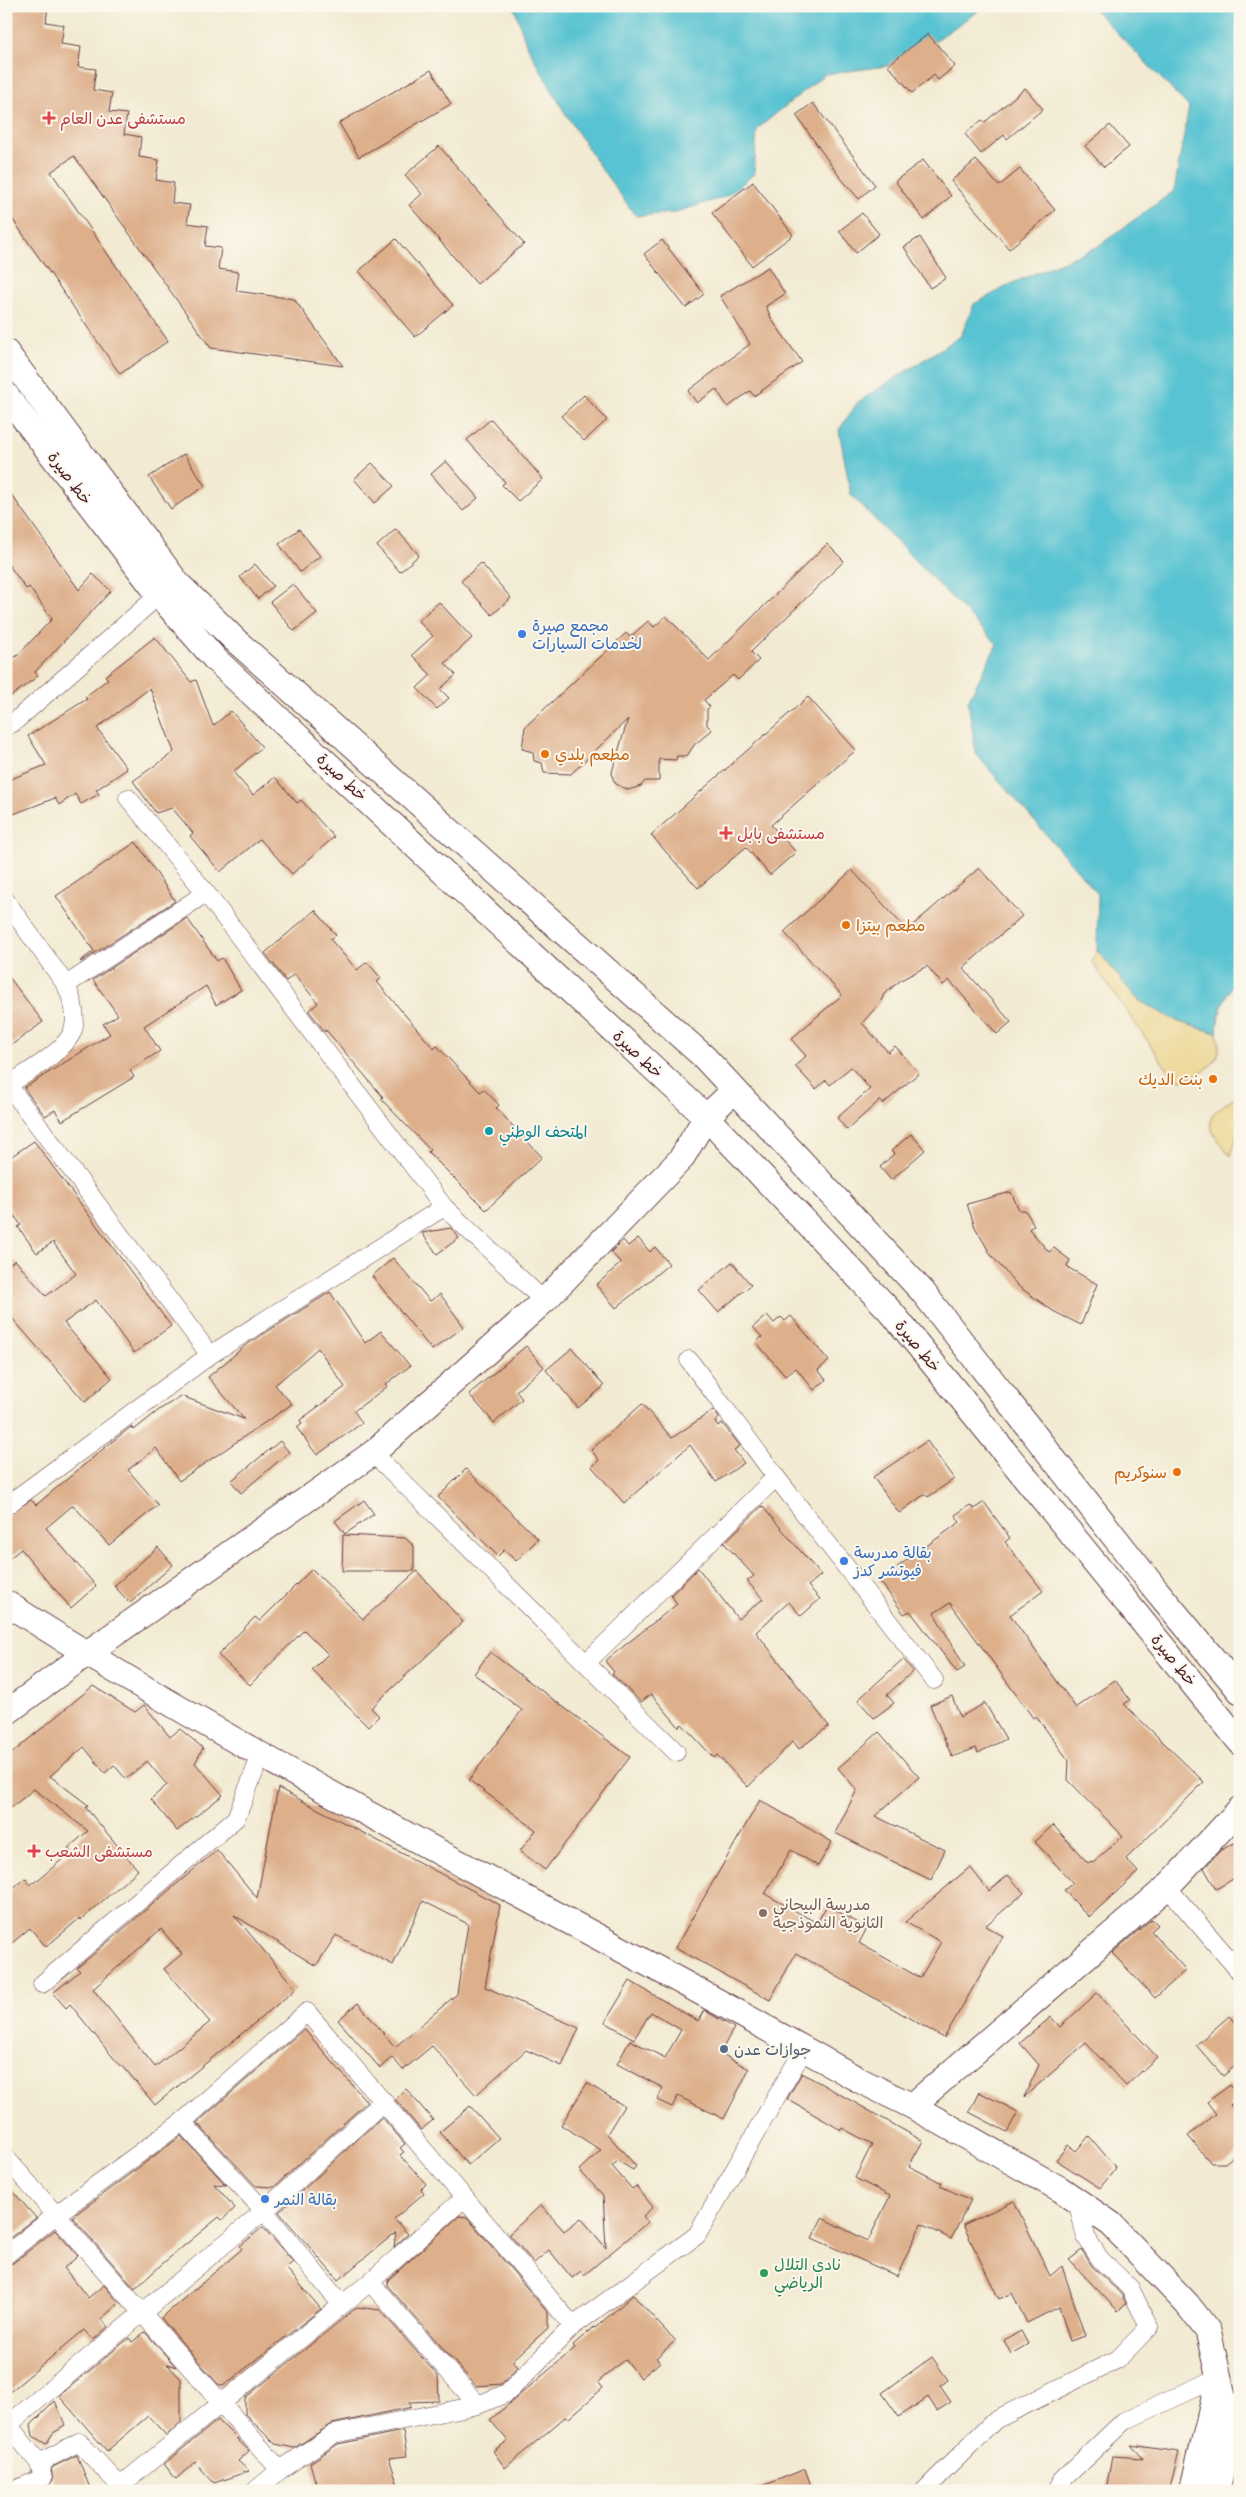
<svg xmlns="http://www.w3.org/2000/svg" width="1246" height="2497" font-family="Sriracha,'Playpen Sans Arabic',sans-serif">
<style>
.sand{fill:#eeda9e;stroke:#9c7c64}
.water{fill:#58c3d2;stroke:#51717e}
.building{fill:#ddaf8a;fill-rule:evenodd}
.lines{fill:none;stroke-linecap:round;stroke-linejoin:round}
.street-casing{stroke:#633d44;stroke-width:19}
.secondary-casing{stroke:#633d44;stroke-width:27}
.street{stroke:#fff;stroke-width:18}
.secondary{stroke:#fff;stroke-width:25}
.health-dot{fill:#e0444e;stroke:#fbf7ec;stroke-width:2}
.shop-dot{fill:#3f7fe0;stroke:#fbf7ec;stroke-width:2}
.food-dot{fill:#e8710a;stroke:#fbf7ec;stroke-width:2}
.culture-dot{fill:#0f9aa8;stroke:#fbf7ec;stroke-width:2}
.education-dot{fill:#8d6e63;stroke:#fbf7ec;stroke-width:2}
.service-dot{fill:#5c6f8a;stroke:#fbf7ec;stroke-width:2}
.leisure-dot{fill:#2e9e5b;stroke:#fbf7ec;stroke-width:2}
.labels{text-anchor:middle;dominant-baseline:central;stroke-width:4;stroke-linejoin:round;paint-order:stroke}
.health-label{font-size:16px;fill:#be3a42;stroke:#fbf7ec;text-anchor:start}
.street-label{font-size:16px;fill:#4a1f2b;stroke:#fbf7ec}
.shop-label{font-size:16px;fill:#366cbe;stroke:#fbf7ec;text-anchor:start}
.food-label{font-size:16px;fill:#c56008;stroke:#fbf7ec;text-anchor:start}
.culture-label{font-size:16px;fill:#0d838f;stroke:#fbf7ec;text-anchor:start}
.education-label{font-size:16px;fill:#785e54;stroke:#fbf7ec;text-anchor:start}
.service-label{font-size:16px;fill:#4e5e75;stroke:#fbf7ec;text-anchor:start}
.leisure-label{font-size:16px;fill:#27864d;stroke:#fbf7ec;text-anchor:start}
</style>
<rect width="100%" height="100%" fill="#fbf7ec"/>
<filter id="ink" filterUnits="userSpaceOnUse"><feTurbulence type="fractalNoise" baseFrequency=".02" numOctaves="2"/><feDisplacementMap in="SourceGraphic" scale="10" xChannelSelector="R" yChannelSelector="G"/><feConvolveMatrix kernelMatrix="1 2 1 2 8 2 1 2 1" color-interpolation-filters="sRGB"/></filter>
<filter id="wash" filterUnits="userSpaceOnUse"><feTurbulence type="fractalNoise" baseFrequency=".0096" numOctaves="4" result="noise"/><feDisplacementMap in="SourceGraphic" scale="20" xChannelSelector="R" yChannelSelector="G"/><feGaussianBlur stdDeviation="1.12" result="paint"/><feColorMatrix in="noise" values="0 0 0 0 0 0 0 0 0 0 0 0 0 0 0 0 0 1.4 0 .05"/><feComposite in="paint" operator="in"/></filter>
<g filter="url(#wash)">
<rect width="100%" height="100%" fill="#f2ead2"/>
<path class="sand" d="M1097 950 1138 1000 1179 1022 1217 1033C1218 1038 1220 1044 1219 1049 1218 1067 1194 1077 1180 1080L1170 1073 1092 962Z
M1240 1094V1125L1231 1156C1202 1122 1202 1118 1240 1094Z"/>
<path class="water" d="M514 6H985L902 64 825 74 757 129 754 174 727 196 673 213 636 216 598 164 562 108 526 44Z
M1091 6H1240V974C1226 993 1218 1010 1217 1033L1179 1022 1138 1000 1097 950 1098 894 976 754 968 701 997 644 851 495 839 430 858 402 961 336 974 304 1015 282 1097 247 1174 191 1189 107Z"/>
<g id="blocks">
<path class="building" d="M6 6H48L46 22 64 25 61 44 81 47 78 67 96 69 93 90 112 93 109 112 127 114 124 134 141 137 139 157 159 160 156 180 174 183 172 203 190 205 187 223 208 226 205 246 221 248 218 269 239 272 236 291 294 299 343 366 211 348 74 156 51 172 168 341 120 374 6 210Z
M928 34 955 66 938 80 934 75 912 93 888 65Z
M431 70 451 104 359 157 339 123Z
M1025 88 1043 109 1007 139 1004 135 981 154 965 134 982 120 985 122Z
M813 103 875 185 859 199 839 176 796 115Z
M1110 125 1129 147 1104 167 1085 146Z
M439 146 524 244 477 284 409 205 422 194 405 175Z
M923 160 951 196 924 220 895 181Z
M976 160 999 186 1020 169 1055 210 1009 249 951 181Z
M753 182 793 235 752 266 712 213Z
M862 213 879 234 856 253 839 231Z
M920 237 946 278 930 288 904 247Z
M396 239 453 305 415 337 359 271Z
M662 240 704 294 686 308 644 254Z
M768 267 785 294 766 306 772 320 802 362 754 396 750 391 728 407 716 389 697 403 688 391 750 344 720 296Z
M584 395 607 420 584 441 561 416Z
M491 419 543 479 518 501 502 485 505 482 467 440Z
M184 454 205 486 171 509 149 477Z
M446 461 478 498 463 511 431 474Z
M372 463 394 486 375 503 354 479Z
M6 487 79 590 93 574 111 591 35 672 38 676 6 700V661L17 656 52 619 29 587 26 589 6 561Z
M299 529 320 556 300 572 279 544Z
M396 529 419 555 400 572 377 546Z
M827 544 844 561 751 652 759 660 738 680 733 675 704 700 710 707 707 709V725L712 730 694 745 687 756H677L676 760 659 759V781H645L641 786 628 790 616 784 613 779 612 772 628 719 571 774 544 773 542 763 534 761 533 752 522 749 525 727 626 633 630 637 648 621 654 627 666 616 709 660Z
M481 563 511 598 492 615 461 581Z
M255 564 273 586 258 599 240 577Z
M293 584 317 613 294 631 270 602Z
M439 602 472 638 445 663 456 675 440 689 449 698 437 709 417 688 431 675 412 655 433 636 418 621Z
M155 637 191 682 196 680 213 726 231 711 262 747 233 772 253 795 275 777 297 803 301 800 334 837 292 874 260 839 220 872 190 836 193 833 172 808 156 813 133 781 174 752 150 688 97 728 127 769 96 790 99 794 81 804 75 794 59 805 55 798 6 817V781L46 765 28 736 87 699 85 697 108 679 105 676Z
M808 697 856 750 771 825 796 852 770 875 746 847 698 888 651 835Z
M136 842 175 901 81 962 80 961 94 951 56 896Z
M979 868 1022 916 963 968 1011 1022 997 1034 949 980 943 985 927 966 901 980 884 994 880 1003 862 1023 888 1052 895 1046 919 1073 883 1104 880 1100 847 1130 837 1118 870 1089 851 1067 830 1085 826 1080 816 1089 795 1066 806 1056 791 1039 842 995 784 932 852 870 907 930Z
M315 910 336 935 330 939 357 970 367 962 381 978 377 982 434 1049 437 1046 480 1092 484 1089 499 1105 496 1108 542 1157 486 1210 428 1152 430 1150 381 1099 383 1097 326 1030 325 1032 309 1011 318 1003 294 974 286 981 265 953Z
M187 918 217 961 222 958 241 990 216 1005 206 986 144 1026 160 1051 130 1070 134 1077 62 1121 55 1110 45 1116 24 1088 110 1034 103 1024 118 1015 93 980Z
M6 973 43 1022 6 1049Z
M911 1134 925 1150 891 1180 880 1167 894 1154 891 1151Z
M34 1141 171 1326 134 1353 96 1300 64 1323 112 1378 85 1402 6 1311V1267L15 1260 46 1296 76 1274 53 1242 37 1253 18 1227 21 1225 6 1204V1160Z
M1011 1192 1019 1210H1025L1034 1225 1029 1229 1049 1252 1054 1248 1070 1260 1067 1267 1097 1284 1081 1325 1053 1311 1018 1286 991 1255 975 1227 967 1204Z
M451 1228 459 1238 437 1254 422 1233Z
M638 1238 650 1252 655 1247 669 1264 616 1308 596 1285 621 1263 611 1252 623 1240 628 1246Z
M393 1258 430 1301 440 1294 464 1327 432 1350 372 1276Z
M732 1262 751 1285 718 1312 699 1290Z
M330 1292 365 1343 381 1331 410 1366 386 1384 388 1386 354 1411 362 1423 317 1455 297 1428 302 1424 300 1420 345 1387 318 1348 275 1385 292 1404 179 1481 156 1448 128 1470 158 1505 109 1545 73 1505 46 1528 96 1586 71 1608 21 1549 6 1561V1516L31 1500 36 1505 114 1440 131 1427 134 1430 159 1410 181 1396 244 1419 208 1377 246 1345Z
M767 1315 774 1323 781 1317 785 1321 791 1316 829 1361 818 1370 826 1380 814 1390 796 1368 785 1376 756 1342 762 1337 753 1327Z
M526 1346 544 1367 516 1391 522 1399 494 1423 469 1394Z
M572 1348 604 1386 578 1408 546 1370Z
M642 1404 672 1438 713 1410 719 1418 715 1422 718 1426 722 1423 740 1446 734 1450 744 1463 716 1482 690 1445 624 1503 592 1467 599 1460 591 1450Z
M280 1441 289 1452 241 1493 231 1481Z
M927 1441 954 1479 928 1497 925 1494 899 1513 873 1477Z
M466 1469 538 1539 516 1561 504 1550 498 1556 438 1497Z
M364 1500 374 1514 345 1534 335 1521Z
M984 1502 1010 1538 1005 1542 1043 1591 1010 1615 1076 1708 1115 1680 1130 1700 1124 1704 1204 1782 1126 1859 1138 1872 1089 1917 1064 1890 1073 1883 1035 1842 1053 1825 1088 1863 1091 1861 1093 1863 1123 1836 1068 1780 1069 1761 1036 1716 1033 1718 950 1603 934 1613 965 1667 957 1672 910 1611 904 1614 879 1580 960 1522 955 1515 970 1505 974 1509Z
M762 1506 821 1575 808 1586 820 1599 801 1616 789 1602 756 1632 829 1726 799 1749 793 1741 748 1787 717 1755 714 1758 682 1724 679 1727 651 1694 641 1702 612 1674 614 1672 605 1661 677 1604 671 1595 698 1568 738 1619 763 1599 747 1581 754 1576 724 1543Z
M343 1535 405 1538 414 1546V1571H342Z
M158 1547 173 1565 130 1603 114 1586Z
M312 1569 363 1619 417 1571 463 1622 371 1708 379 1716 368 1727 312 1670 328 1654 304 1630 250 1685 218 1655 255 1617 260 1621Z
M490 1652 630 1757 545 1870 520 1851 536 1830 469 1780 522 1710 474 1674Z
M903 1659 913 1671 887 1695 894 1703 874 1718 858 1700Z
M93 1686 135 1712 144 1705 170 1737 180 1729 203 1748 195 1763 223 1795 177 1831 151 1799 167 1785 147 1761 126 1779 114 1765 105 1773 84 1747 50 1776 88 1805 86 1808 138 1870 81 1920 80 1918 46 1947 30 1928 6 1948V1894L25 1878 30 1885 39 1879 71 1852 68 1848 88 1831 34 1789 6 1812V1758Z
M952 1696 960 1717 985 1703 1006 1739 978 1753 976 1748 952 1757 930 1705Z
M879 1732 919 1777 875 1816 945 1850 931 1880 835 1833 857 1790 838 1768Z
M278 1788 500 1905 485 1987 579 2028 562 2066 526 2050 476 2095 432 2046 403 2070 392 2057 380 2068 338 2020 358 2003 395 2047 457 1994 468 1924 423 1901 393 1965 336 1935 316 1966 234 1915 296 1989 155 2105 122 2065 120 2066 70 2004 66 2008 53 1993 80 1971 77 1968 217 1850 257 1898ZM161 1929 182 1954 164 1969 210 2022 155 2067 93 1989Z
M760 1800 832 1842 818 1866 791 1850 765 1894 817 1923 827 1905 867 1928 859 1943 920 1978 941 1942 905 1922 970 1867 989 1891 1008 1875 1024 1893 985 1926 1003 1936 944 2038 796 1953 770 2000 675 1948Z
M1240 1840V1875L1216 1889 1204 1868 1221 1850Z
M1152 1919 1158 1925 1151 1931 1186 1970 1155 1998 1112 1953Z
M630 1981 698 2021 704 2010 734 2028 720 2053 749 2069 724 2119 678 2096 672 2107 657 2100 663 2088 617 2064 630 2040 665 2058 681 2030 651 2012 634 2039 605 2022Z
M1097 1993 1157 2057 1126 2086 1086 2043 1024 2097 1039 2065 1020 2043 1051 2017 1060 2027Z
M1229 2016 1240 2029V2062L1223 2076 1196 2045Z
M304 2029 367 2102 274 2187 256 2186 197 2123Z
M802 2073 923 2141 909 2166 942 2183 940 2186 971 2200 951 2239 921 2224 897 2276 812 2238 822 2218 868 2241 890 2196 855 2178 872 2144 842 2128 841 2130 787 2099Z
M587 2083 624 2106 607 2134 636 2166 633 2170 618 2161 612 2166 632 2189 636 2186 653 2207 643 2216 648 2222 584 2275 581 2271 572 2278 549 2250 534 2263 509 2234 541 2205 564 2231 581 2218 606 2248 603 2195 579 2170 601 2150 561 2125Z
M1230 2085 1239 2098 1230 2105 1240 2116V2151L1225 2163H1211L1188 2136 1216 2114 1207 2102Z
M406 2089 433 2120 421 2130 395 2099Z
M979 2092 1018 2112 1007 2132 969 2112Z
M470 2106 499 2138 468 2165 440 2132Z
M382 2117 405 2144 400 2148 404 2152 400 2155 426 2184 421 2189 424 2193 394 2219 408 2234 394 2247 396 2232 338 2280 279 2212Z
M181 2136 226 2185 214 2184 235 2208 222 2220 219 2217 162 2264 135 2289 72 2217Z
M1089 2136 1116 2168 1100 2188 1056 2160 1068 2145 1076 2151Z
M6 2183 36 2218 6 2241Z
M1014 2201 1050 2276 1062 2266 1085 2336 1070 2341 1059 2307 1027 2323 1012 2293 999 2299 963 2225Z
M459 2216 467 2217 548 2313V2328L514 2359 513 2361 518 2367 501 2384 476 2386 387 2285 388 2280Z
M263 2227 293 2262 286 2268 321 2309 223 2386 218 2384 161 2318 242 2249 240 2246Z
M55 2230 78 2256 64 2268 88 2298 104 2285 119 2303 101 2319 108 2327 93 2340 84 2330 6 2395V2265L13 2263Z
M1082 2250 1092 2266 1121 2294 1126 2303 1118 2311 1069 2260Z
M633 2295 675 2341 656 2358 660 2362 641 2378 625 2359 598 2382 603 2388 568 2419 565 2417 505 2468 493 2451 508 2441 490 2420 575 2348 573 2345 594 2327 595 2328Z
M357 2307 380 2310 438 2376 439 2401 408 2402 412 2407 332 2424 294 2448 275 2444 245 2414V2398Z
M1021 2331 1028 2344 1011 2354 1004 2340Z
M145 2332 176 2367 167 2364 181 2379V2422L166 2435 148 2416 107 2451 59 2396 129 2338 132 2342Z
M932 2357 948 2380 940 2386 951 2402 937 2411 928 2397 899 2417 882 2393Z
M55 2401 65 2426 53 2433 46 2444 33 2436 31 2425Z
M218 2420 249 2451 238 2461 249 2471 214 2483 195 2462 176 2479 164 2464Z
M403 2431 407 2456 389 2458 400 2491H318L310 2463 338 2444Z
M1131 2445 1179 2452 1169 2491H1106L1112 2456 1143 2458Z
M77 2455 91 2491H48L47 2488 53 2480 51 2468Z
M805 2469 813 2491H753V2490Z"/>
</g>
</g>
<g filter="url(#ink)">
<use href="#blocks" fill-opacity="0" stroke="#633d44" stroke-width="1"/>
<g class="lines">
<defs>
<path id="street" d="M6 726 13 723 159 595
M128 798 206 893 444 1207
M6 901 66 985C72 998 78 1015 73 1030 66 1051 25 1074 6 1086
M66 985 206 893
M8 1085 210 1355
M689 1360 776 1477 934 1680
M373 1453 676 1752
M6 1506 210 1355 444 1207 544 1301
M587 1662 776 1477
M1167 1887 1240 1972
M42 1984 236 1818 261 1755
M182 2122 264 2211 341 2304
M6 2158 280 2470
M6 2255 57 2214 182 2122 307 2012 573 2326
M370 2282 478 2405
M6 2422 39 2463 43 2478 12 2491
M8 2425 264 2211 384 2101
M39 2463 79 2442 120 2486
M120 2491V2486L370 2282 464 2198
M255 2491 280 2470 334 2434 478 2405 507 2393 573 2326 697 2235 804 2049
M924 2491 995 2420 1118 2359 1149 2327 1130 2288 1100 2259 1086 2237 1077 2201
M1057 2491 1062 2480 1124 2421 1219 2377"/>
<path id="secondary" d="M6 352 178 584 235 640 703 1056 922 1291 1156 1590 1240 1691
M6 395 159 595 216 660 706 1117 892 1313 1240 1742
M6 1603C280 1779 576 1918 859 2080L912 2106 1060 2189 1111 2224 1187 2304 1208 2331 1231 2430 1217 2491
M6 1713 86 1654 373 1453 544 1301 681 1159 706 1117 734 1091
M912 2106 1167 1887 1240 1809
M1192 2491 1218 2382"/>
</defs>
<use href="#street" class="street-casing"/>
<use href="#secondary" class="secondary-casing"/>
<use href="#street" class="street"/>
<use href="#secondary" class="secondary"/>
</g>
</g>
<g class="health-dot">
<path d="M46.5 110.5h5v5h5v5h-5v5h-5v-5h-5v-5h5z"/>
<path d="M723.5 825.5h5v5h5v5h-5v5h-5v-5h-5v-5h5z"/>
<path d="M31.5 1843.5h5v5h5v5h-5v5h-5v-5h-5v-5h5z"/>
</g>
<g class="shop-dot">
<circle cx="522" cy="634" r="5"/>
<circle cx="844" cy="1561" r="5"/>
<circle cx="265" cy="2199" r="5"/>
</g>
<g class="food-dot">
<circle cx="545" cy="754" r="5"/>
<circle cx="846" cy="925" r="5"/>
<circle cx="1213" cy="1079" r="5"/>
<circle cx="1177" cy="1472" r="5"/>
</g>
<circle class="culture-dot" cx="489" cy="1131" r="5"/>
<circle class="education-dot" cx="763" cy="1913" r="5"/>
<circle class="service-dot" cx="724" cy="2049" r="5"/>
<circle class="leisure-dot" cx="764" cy="2273" r="5"/>
<g class="labels">
<g class="health-label">
<text x="60" y="118">مستشفى عدن العام</text>
<text x="737" y="833">مستشفى بابل</text>
<text x="45" y="1851">مستشفى الشعب</text>
</g>
<g class="street-label">
<text transform="translate(70 478) rotate(53)">خط صيرة</text>
<text transform="translate(342 777) rotate(43)">خط صيرة</text>
<text transform="translate(638 1054) rotate(43)">خط صيرة</text>
<text transform="translate(918 1346) rotate(51)">خط صيرة</text>
<text transform="translate(1174 1660) rotate(51)">خط صيرة</text>
</g>
<g class="shop-label">
<text x="532" y="625">مجمع صيرة<tspan x="532" dy="18">لخدمات السيارات</tspan></text>
<text x="854" y="1552">بقالة مدرسة<tspan x="854" dy="18">فيوتشر كدز</tspan></text>
<text x="275" y="2199">بقالة النمر</text>
</g>
<g class="food-label">
<text x="555" y="754">مطعم بلدي</text>
<text x="856" y="925">مطعم بيتزا</text>
<text x="1203" y="1079" text-anchor="end">بنت الديك</text>
<text x="1167" y="1472" text-anchor="end">سنوكريم</text>
</g>
<g class="culture-label">
<text x="499" y="1131">المتحف الوطني</text>
</g>
<g class="education-label">
<text x="773" y="1904">مدرسة البيحاني<tspan x="773" dy="18">الثانوية النموذجية</tspan></text>
</g>
<g class="service-label">
<text x="734" y="2049">جوازات عدن</text>
</g>
<g class="leisure-label">
<text x="774" y="2264">نادي التلال<tspan x="774" dy="18">الرياضي</tspan></text>
</g>
</g>
<rect width="1246" height="2497" fill="none" stroke="#fbf7ec" stroke-width="25"/>
</svg>
